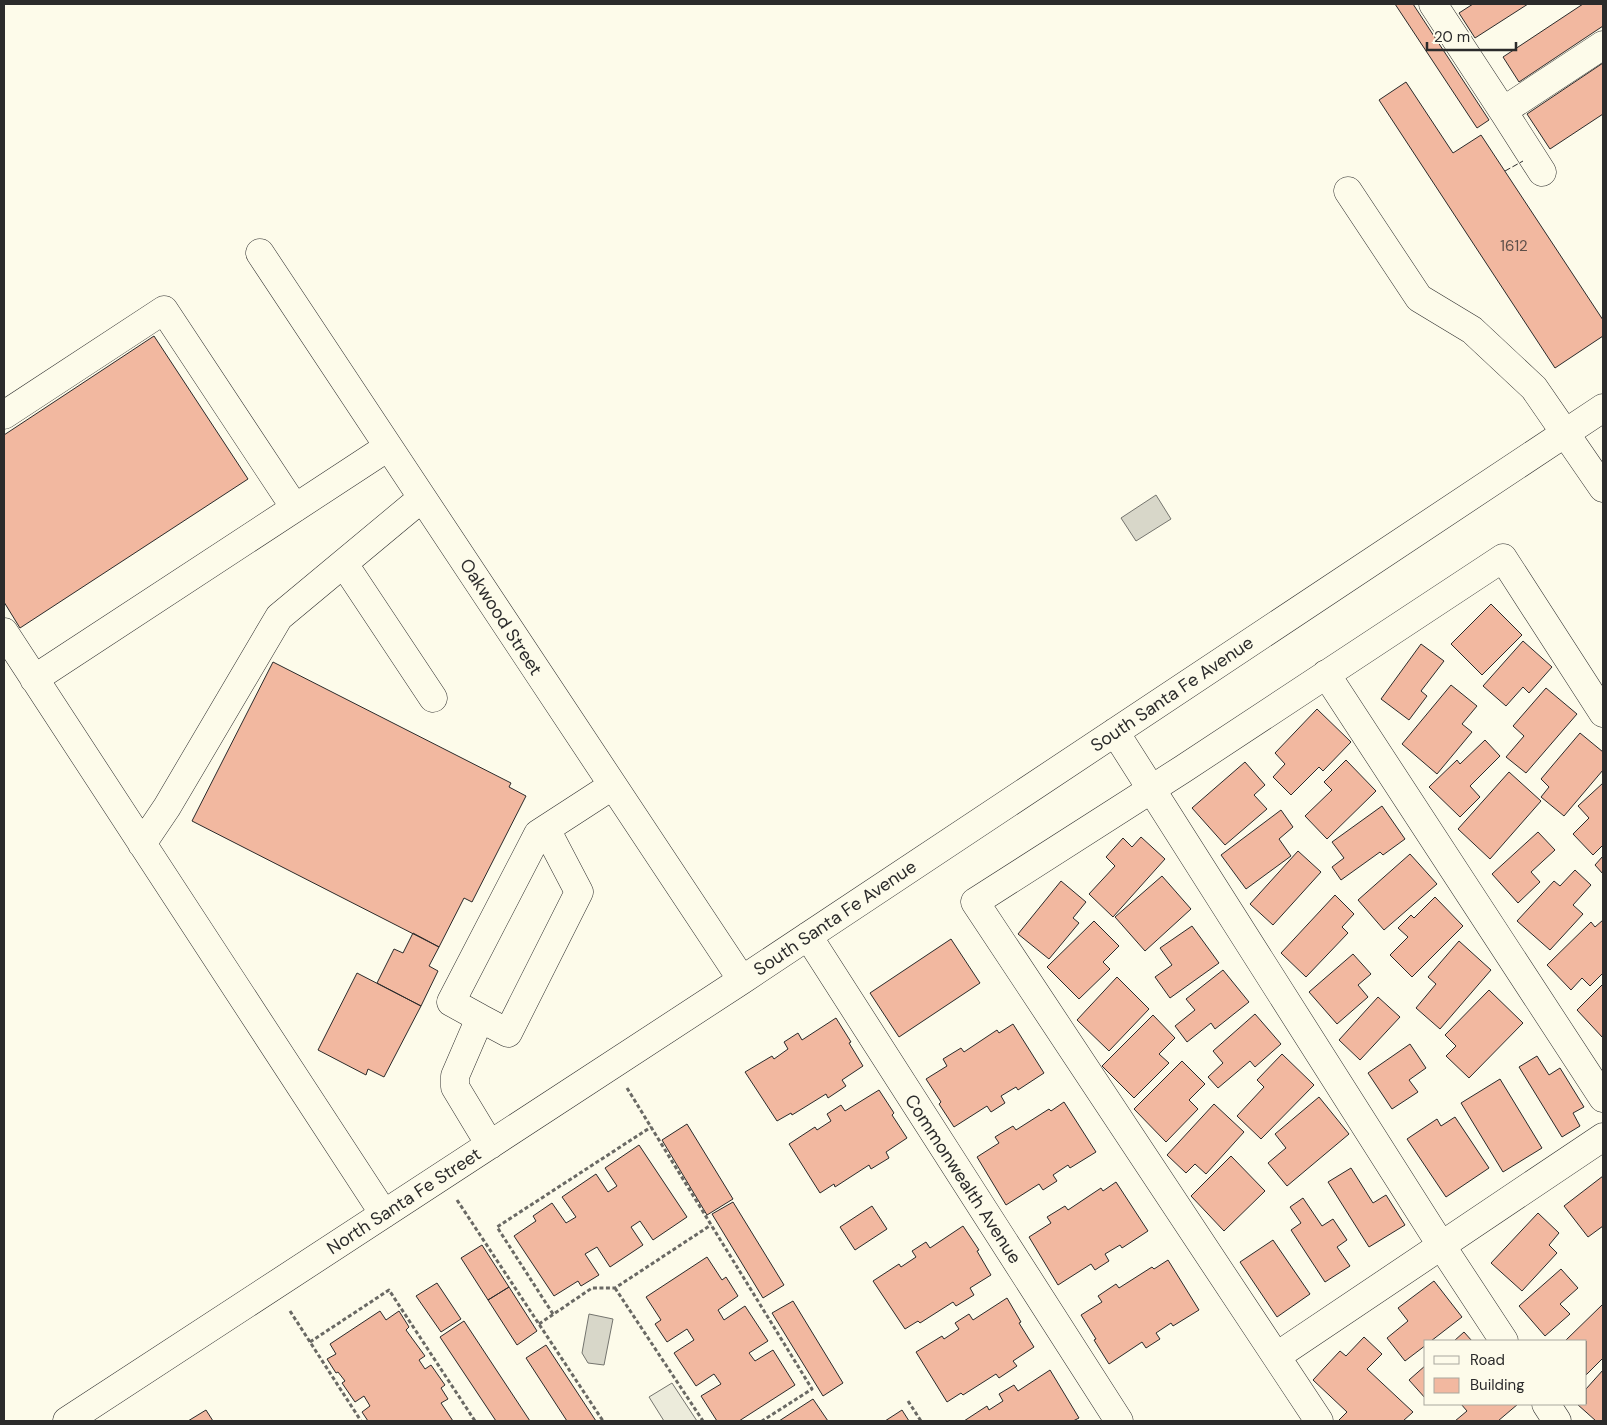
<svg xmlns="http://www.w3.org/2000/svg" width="1607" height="1425" font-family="'DM Sans',sans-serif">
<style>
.green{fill:#ecebdb;stroke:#74746e}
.water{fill:#d8d7c9;stroke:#74746e}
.building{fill:#f2b8a0;stroke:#2b2b2b}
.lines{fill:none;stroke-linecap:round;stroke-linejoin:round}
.minor-casing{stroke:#2b2b2b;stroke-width:29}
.path{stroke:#6a6964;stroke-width:3;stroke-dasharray:4 2.5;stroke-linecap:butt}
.minor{stroke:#fdfbea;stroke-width:28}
.fence{stroke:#2b2b2b;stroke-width:1;stroke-dasharray:6 2.5;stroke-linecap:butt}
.labels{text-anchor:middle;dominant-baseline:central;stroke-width:4;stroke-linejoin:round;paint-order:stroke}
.number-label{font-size:15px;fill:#5d4e48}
.street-label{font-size:18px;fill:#2b2b2b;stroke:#fdfbea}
</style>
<rect width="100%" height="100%" fill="#fdfbea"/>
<path class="green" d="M672 1383 697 1421H664L649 1397Z"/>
<path class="water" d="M1156 495 1171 519 1136 541 1121 518Z
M589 1314 613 1319 604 1365 588 1363 582 1353Z"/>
<path class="building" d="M1395 4H1413L1489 120 1477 128Z
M1473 4H1528L1475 38 1459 13Z
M1583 4H1603V26L1519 82 1503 57Z
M1603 63V114L1550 149 1527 114Z
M1406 82 1453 153 1481 135 1603 320V336L1555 368 1379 100Z
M154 336 248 479 20 628 4 602V435Z
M1491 604 1522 635 1482 675 1451 644Z
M1523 641 1552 667 1529 693 1523 687 1506 706 1483 686Z
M1421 644 1444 661 1421 691 1427 696 1409 720 1381 699Z
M273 662 511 783 509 787 526 796 472 902 464 898 439 947 192 821Z
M1451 685 1477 706 1462 724 1472 732 1437 774 1402 744Z
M1546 688 1577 714 1526 773 1506 757 1524 736 1513 726Z
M1317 709 1351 742 1323 771 1319 767 1291 795 1273 777 1285 764 1275 753Z
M1580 733 1603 752V770L1564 816 1541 797 1549 787 1541 779Z
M1485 740 1500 756 1470 786 1480 797 1460 817 1429 787 1457 760 1460 764Z
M1346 760 1376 791 1327 839 1305 816 1332 790 1324 782Z
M1245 762 1265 785 1254 795 1267 809 1225 845 1192 808Z
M1509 772 1541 801 1490 859 1458 829Z
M1603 783V845L1593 855 1573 834 1589 818 1578 806Z
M1382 806 1405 839 1383 855 1380 852 1341 880 1332 867 1344 858 1332 842Z
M1281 810 1293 827 1279 839 1291 856 1246 889 1221 855Z
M1538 832 1555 850 1531 872 1540 882 1518 903 1492 874Z
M1141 837 1165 859 1113 917 1089 894 1115 866 1106 857 1123 838 1132 847Z
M1298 851 1321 872 1273 925 1250 904Z
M1410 854 1437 884 1384 930 1358 900Z
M1603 856V874L1595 865Z
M1575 870 1591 885 1573 905 1583 914 1550 950 1517 921 1554 881 1560 886Z
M1162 876 1191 909 1145 951 1115 917Z
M1061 881 1086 902 1073 918 1079 923 1049 959 1018 934Z
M1335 895 1354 914 1342 927 1348 933 1306 977 1281 953Z
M1435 897 1463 926 1412 977 1390 955 1408 937 1398 928 1411 915 1414 918Z
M1603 920V973L1590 986 1582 978 1571 990 1547 965 1591 922 1595 927Z
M1094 921 1119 946 1103 962 1110 969 1079 999 1047 967Z
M1192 926 1219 963 1170 998 1155 977 1172 965 1160 948Z
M413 933 439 947 429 966 438 971 421 1006 377 983 394 949 403 953Z
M951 939 980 983 899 1037 870 993Z
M1459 941 1491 970 1440 1029 1416 1008 1436 984 1428 977Z
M1353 954 1371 974 1358 985 1368 997 1337 1024 1309 992Z
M1223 970 1249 1002 1215 1029 1211 1023 1187 1042 1175 1026 1195 1010 1186 999Z
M357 973 421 1006 384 1077 368 1069 366 1075 318 1050Z
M1117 977 1149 1009 1109 1051 1077 1020Z
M1603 984V1038L1577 1010Z
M1489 990 1523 1023 1469 1078 1446 1056 1456 1046 1445 1035Z
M1378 997 1400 1017 1360 1060 1339 1040Z
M1255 1014 1281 1044 1255 1067 1250 1061 1218 1088 1208 1077 1223 1063 1213 1051Z
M1153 1015 1175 1038 1159 1054 1169 1063 1134 1098 1102 1066Z
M836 1018 851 1042 849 1043 863 1066 842 1080 846 1086 828 1098 826 1094 792 1115 791 1113 777 1121 745 1072 772 1056 774 1059 788 1049 784 1042 798 1033 802 1040Z
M1013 1024 1044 1073 1018 1090 1016 1087 1001 1096 1005 1103 991 1112 987 1106 954 1127 939 1104 941 1102 926 1079 947 1066 943 1059 961 1048 964 1052 997 1030 999 1033Z
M1410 1044 1426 1068 1409 1080 1418 1092 1392 1109 1368 1073Z
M1282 1054 1314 1085 1261 1139 1237 1116 1264 1087 1257 1080Z
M1537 1056 1549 1075 1560 1068 1584 1107 1573 1113 1580 1126 1562 1137 1519 1067Z
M1182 1061 1205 1084 1189 1100 1198 1109 1166 1142 1134 1109Z
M1500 1079 1542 1148 1503 1172 1461 1103Z
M879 1090 894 1113 892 1115 907 1138 886 1152 889 1158 871 1169 869 1165 835 1187 834 1184 820 1193 789 1144 815 1127 817 1130 831 1121 827 1114 841 1105 845 1111Z
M1319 1097 1349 1134 1287 1186 1268 1163 1286 1148 1275 1134Z
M1064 1102 1096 1152 1070 1168 1068 1165 1053 1175 1057 1181 1043 1190 1039 1184 1006 1205 977 1157 999 1143 995 1137 1013 1126 1016 1130 1049 1109 1051 1111Z
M1214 1104 1244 1132 1206 1174 1195 1164 1186 1173 1167 1155Z
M1455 1117 1489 1168 1446 1197 1407 1139 1437 1119 1441 1126Z
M687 1124 733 1199 707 1215 662 1140Z
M639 1145 687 1217 653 1240 640 1221 631 1227 643 1245 610 1267 597 1247 585 1254 599 1275 581 1286 578 1281 554 1296 514 1236 536 1221 533 1216 552 1203 566 1223 576 1217 562 1197 596 1174 608 1192 617 1186 605 1168Z
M1231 1156 1265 1191 1224 1231 1191 1196Z
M1351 1168 1373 1203 1386 1195 1405 1225 1369 1247 1328 1182Z
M1603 1176V1226L1588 1237 1564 1206Z
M1116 1182 1148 1231 1122 1248 1120 1245 1105 1254 1109 1261 1095 1270 1091 1264 1058 1285 1029 1237 1051 1223 1047 1217 1065 1206 1068 1210 1101 1188 1103 1191Z
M1303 1198 1322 1226 1333 1219 1347 1240 1337 1247 1350 1266 1325 1282 1291 1230 1301 1223 1290 1207Z
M733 1202 784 1285 763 1298 712 1214Z
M872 1206 887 1229 855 1250 840 1227Z
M1538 1213 1559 1233 1549 1245 1557 1253 1522 1291 1491 1263Z
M963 1226 979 1250 977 1251 991 1275 970 1288 974 1295 956 1306 953 1302 920 1323 918 1321 905 1329 873 1281 899 1264 901 1267 916 1257 912 1251 926 1242 930 1248Z
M1273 1240 1310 1294 1277 1317 1240 1262Z
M482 1245 509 1287 488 1300 461 1258Z
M707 1257 722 1280 726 1277 738 1296 718 1310 724 1320 745 1306 768 1341 749 1353 755 1361 773 1350 795 1385 739 1421H717L701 1396 721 1384 714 1374 696 1386 674 1353 694 1340 687 1329 667 1342 655 1324 661 1320 646 1297Z
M1168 1260 1199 1310 1173 1326 1171 1323 1156 1333 1160 1339 1146 1348 1142 1342 1109 1364 1094 1340 1096 1339 1081 1315 1102 1302 1098 1296 1116 1284 1119 1288 1152 1267 1154 1269Z
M1561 1269 1578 1288 1560 1304 1570 1314 1545 1336 1519 1306Z
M1434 1281 1462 1317 1431 1341H1426V1345L1405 1361 1387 1338 1408 1321 1398 1308Z
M437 1283 461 1319 441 1332 416 1296Z
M509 1287 537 1331 517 1345 488 1300Z
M1007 1298 1021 1322 1019 1323 1034 1347 1013 1361 1017 1366 999 1378 996 1374 963 1395 961 1393 947 1402 916 1352 942 1336 944 1339 959 1329 955 1323 969 1314 973 1320Z
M793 1301 843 1383 823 1396 772 1313Z
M1603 1304V1358L1586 1375V1341H1565Z
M380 1311 386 1320 399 1311 409 1327 406 1330 425 1356 419 1360 425 1369 431 1365 445 1385 441 1388 448 1399 441 1403 453 1421H368L362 1412 370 1406 364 1396 355 1402 342 1383 345 1381 338 1372 336 1373 327 1359 336 1354 330 1344Z
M464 1321 530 1421H496L440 1337Z
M1464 1332 1472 1341H1454Z
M1364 1337 1382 1354 1367 1369 1413 1412 1403 1421H1338L1347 1412 1313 1380 1340 1351 1346 1356Z
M546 1345 596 1421H567L526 1358Z
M1426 1365V1399L1409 1380Z
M1050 1370 1079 1418 1073 1421H964L987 1406 989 1410 1003 1401 999 1394 1014 1385 1018 1391Z
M1603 1370V1421H1596L1577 1404H1586V1389Z
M813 1399 828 1421H779Z
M1461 1404H1518L1498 1421H1455L1467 1411Z
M206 1410 213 1421H188Z
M902 1410 909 1421H885Z"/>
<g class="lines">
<defs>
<path id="minor" d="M1433 4 1503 111 1603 45
M1503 111 1542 172
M1348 191 1419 298 1472 330 1534 388 1603 488
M260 253 742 980
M4 415 164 310 295 508
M344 564 433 698
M4 632 384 1214
M1326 674 1603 1098
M34 679 388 447
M1115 732 1441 1245 1504 1341
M142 844 167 807 279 617 422 498
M808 936 1119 1421
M480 1018 508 1033 579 892 546 829
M490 1145 455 1087V1076L480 1018 451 1002 538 834 612 786
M1277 1356 1603 1137
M1546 1404 1557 1421
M67 1421 742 980 1603 408
M1319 1421 975 902 1183 769 1503 558 1603 713"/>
</defs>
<use href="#minor" class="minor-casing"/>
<path class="path" d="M627 1088 812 1389 762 1421
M457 1200 603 1421
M615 1288 703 1421
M290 1311 361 1421
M553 1314 497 1227 651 1127
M539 1324 592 1288H615L711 1225
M310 1342 389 1290 475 1421
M908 1401 921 1421"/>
<use href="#minor" class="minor"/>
<path class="fence" d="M1505 171 1523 161"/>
</g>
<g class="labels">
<g class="number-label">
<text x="1514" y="246">1612</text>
</g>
<g class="street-label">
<text transform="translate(501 617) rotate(57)">Oakwood Street</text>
<text transform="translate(1172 694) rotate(-34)">South Santa Fe Avenue</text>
<text transform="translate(835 918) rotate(-34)">South Santa Fe Avenue</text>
<text transform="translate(963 1179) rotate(57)">Commonwealth Avenue</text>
<text transform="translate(404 1201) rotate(-33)">North Santa Fe Street</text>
</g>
</g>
<rect width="1607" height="1425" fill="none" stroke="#2b2b2b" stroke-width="10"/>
<rect x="1424" y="1340" width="162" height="65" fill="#fdfbea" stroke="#a9a89e"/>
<rect x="1434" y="1356" width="25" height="8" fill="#fdfbea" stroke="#a9a89e"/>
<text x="1470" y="1365" font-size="15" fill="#2b2b2b">Road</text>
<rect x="1434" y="1378" width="25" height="15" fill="#f2b8a0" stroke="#a9a89e"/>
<text x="1470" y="1390" font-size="15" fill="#2b2b2b">Building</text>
<path d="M1427 42v8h89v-8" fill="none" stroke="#2b2b2b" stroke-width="2.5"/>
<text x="1434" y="42" font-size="15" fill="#2b2b2b" stroke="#fdfbea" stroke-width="4" paint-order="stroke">20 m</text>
</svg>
